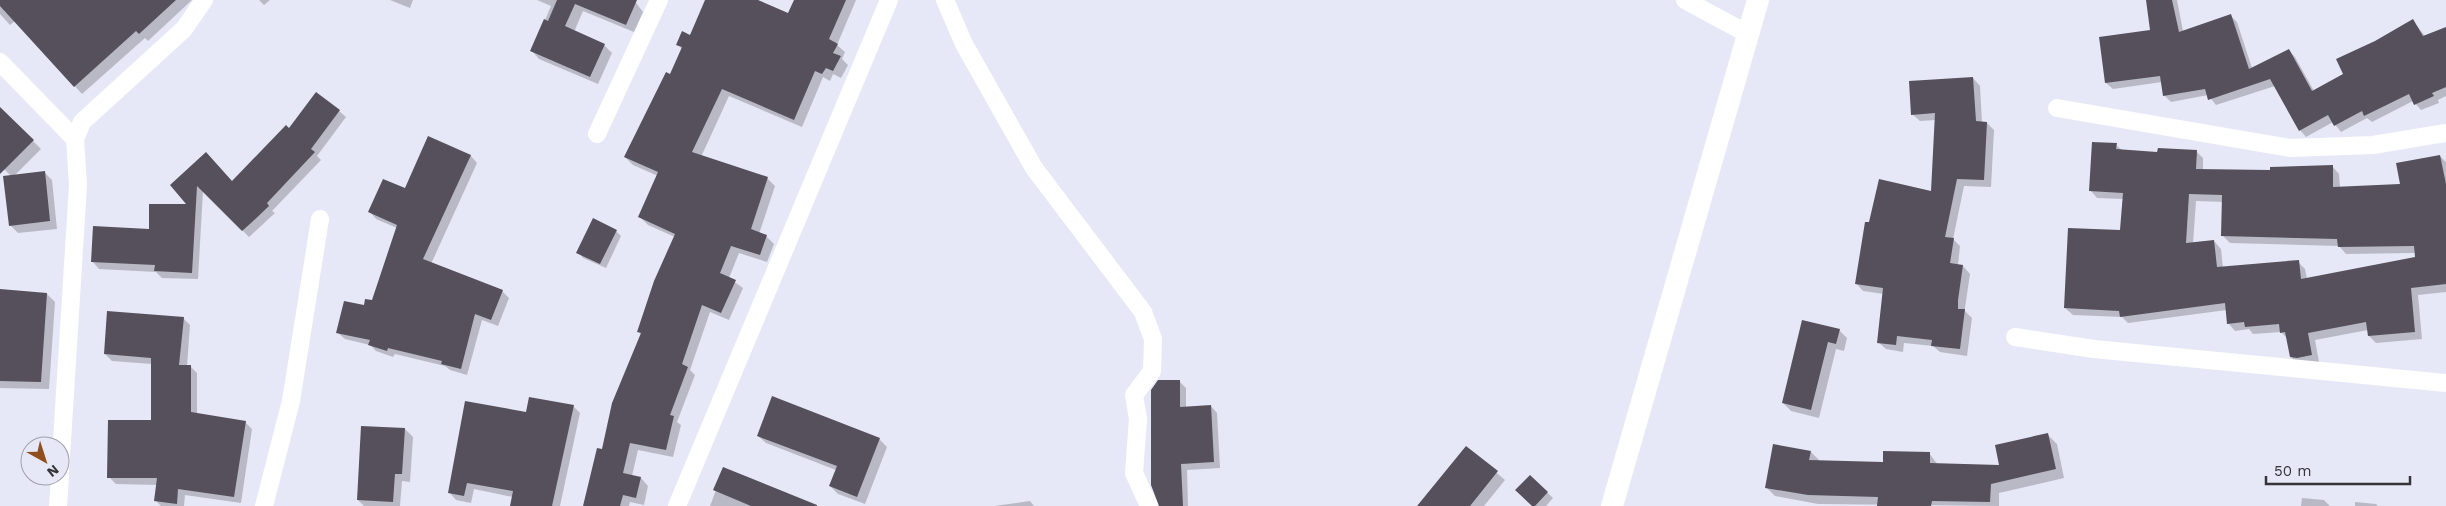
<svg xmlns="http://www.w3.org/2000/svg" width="2446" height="506" font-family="'Work Sans',sans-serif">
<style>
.shadow{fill:#0003}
.building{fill:#56505c;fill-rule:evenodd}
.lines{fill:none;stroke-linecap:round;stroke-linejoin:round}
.minor{stroke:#fff;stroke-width:18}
.tertiary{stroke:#fff;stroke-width:22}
</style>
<rect width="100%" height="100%" fill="#e7e8f7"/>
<path class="shadow" d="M0 0H192L148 41 145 38 82 94 15 21 10 25 0 14Z
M259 0H270L264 5Z
M390 0H413L410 8Z
M537 0H634L643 12 634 32 583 11 574 32 604 45 612 53 598 84 539 59 532 51 551 6Z
M707 0H754L789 15 795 0H856L837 45 845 52 842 59 848 65 841 78 833 74 830 81 823 77 802 127 729 96 701 157 768 179 775 186 759 234 766 236 774 244 767 262 739 253 729 278 743 288 729 320 710 312 690 370 695 375 677 422 681 425 673 457 638 450 632 476 641 478 648 486 644 505 630 502 629 506H584L641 334 639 331 675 237 648 225 640 217 658 176 633 165 625 157 671 76 682 49 677 44 691 36Z
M2147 0H2177L2183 31 2231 16 2237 22 2252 68 2289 50 2295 57 2314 91 2345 74 2375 43 2413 21 2425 36 2446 28V96L2438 100 2439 103 2421 110 2413 101 2372 122 2367 118 2341 132 2333 122 2306 137 2300 130 2275 86 2216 105 2208 95 2171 102 2164 95 2162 82 2113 89 2106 83 2152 31Z
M1973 78 1980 86 1982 123H1987L1994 130 1991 187 1964 186 1953 239 1960 246 1958 265 1963 266 1970 274 1965 308V311L1972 318 1967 356 1940 352 1933 346 1904 343 1903 352 1886 349 1878 342 1884 294 1863 291 1856 283 1870 224 1932 192 1936 120 1920 121 1912 114Z
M0 108 41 149 14 176 44 172 52 180 57 229 18 233 10 225 11 176 0 165Z
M339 111 346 117 317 156 321 160 272 211 275 213 249 237 203 191 198 279 162 278 156 272 99 269 93 262 150 230 189 205 171 185 232 182 289 130Z
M429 138 471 156 477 163 431 264 502 291 509 298 498 326 482 320 467 375 450 370 445 366 395 354 393 357 376 351 370 345 345 339 338 333 365 306 373 302 397 228 376 219 370 212 405 190Z
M2116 145 2123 151 2159 153 2196 151 2203 158V170L2271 171 2332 166 2339 174 2340 188 2402 185 2440 156 2446 162V248L2413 253 2346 254 2339 246 2230 243 2223 236 2224 202 2196 201 2193 244 2214 241 2221 249 2223 268 2298 262 2305 269 2307 279 2446 262V292L2418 295 2422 339 2376 343 2369 336 2368 330 2315 340 2319 362 2298 364 2291 357 2287 338 2281 332 2253 334 2249 329 2235 331 2228 323 2227 310 2128 323 2122 317 2073 315 2065 308 2121 232 2123 199 2097 198 2090 190Z
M616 231 621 236 606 268 583 258 578 252Z
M0 290 47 294 55 302 49 389 0 388Z
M183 318 190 325 187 366H190L197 373V415L245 422 252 429 241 503 185 495 184 506H161L156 501 158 485 116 484 109 477 152 421V364L112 361 105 354Z
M1803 322 1839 330 1847 338 1844 351 1836 349 1819 418 1791 411 1783 403Z
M1179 381 1186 388V408L1211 406 1217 413 1220 468 1187 470 1188 506H1161Z
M573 406 580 413 560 506H511L513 497 474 489 471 503 456 500 449 492 527 414Z
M405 429 413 437 410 482 402 481 400 506H364L358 500Z
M2048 435 2057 444 2064 478 1999 493V506L1818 504 1775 496 1766 487 1811 452 1820 461 1884 463 1929 453 1938 465 2001 466Z
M758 436 879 439 887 447 865 504 838 494 830 486 836 470 766 443Z
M1466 447 1505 480 1484 506H1419Z
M724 469 807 506H710Z
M1530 476 1553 498 1546 506H1533Z
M2302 498 2324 500 2330 506H2301Z
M1030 501 1034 506H994Z
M2355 502 2376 504 2378 506H2355Z"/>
<path class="building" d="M0 0H176L139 34 136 31 74 87 0 6Z
M557 0H637L626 25 575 4 565 26 605 44 590 77 530 51 544 19 548 21Z
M705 0H758L788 13 794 0H846L829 39 838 44 833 53 841 56 833 71 826 68 822 74 815 71 794 120 722 89 692 152 768 177 751 229 767 235 760 255 731 246 720 273 736 280 721 313 702 305 682 364 688 367 670 415 674 416 666 450 630 443 623 473 641 477 636 498 623 495 620 506H583L597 448 602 449 612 403 641 333 637 332 654 281 675 234 638 217 658 172 624 157 666 72 670 74 682 47 676 45 682 31 690 35Z
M2146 0H2172L2179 32 2231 14 2249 69 2289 49 2312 91 2343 74 2336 59 2375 41 2413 19 2423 36 2446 27V87L2432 93 2434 96 2414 105 2409 94 2364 116 2362 111 2334 126 2328 115 2299 131 2270 79 2208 100 2205 89 2163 96 2160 76 2105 83 2099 37 2150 30Z
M1973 77 1976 121 1987 122 1984 180 1957 179 1945 237 1954 238 1950 263 1963 265 1958 300V309H1965L1960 349 1931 346 1932 340 1897 336 1896 345 1877 343 1883 288 1855 284 1865 222H1869L1879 179 1931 191 1935 113 1911 115 1909 81Z
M316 92 340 110 311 149 315 152 267 203 269 206 251 223 242 231 197 186 192 273 154 271 155 265 91 262 93 226 149 229V204H186L170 185 206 152 232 181 286 125 289 128Z
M0 107 34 140 0 174Z
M428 136 471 155 423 259 503 290 491 320 475 314 461 369 441 364 442 361 388 348 387 351 368 345 370 340 336 333 344 301 364 305 365 299 372 300 397 225 368 212 383 179 405 188Z
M2092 142 2117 143 2116 149 2157 152 2158 148 2197 150 2196 169 2270 170V167L2333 165V187L2400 184 2396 163 2440 155 2446 184V284L2411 288 2415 332 2368 336 2366 322 2308 333 2312 355 2297 358 2290 357 2285 332 2280 333 2279 324 2245 327 2244 322 2227 324 2225 303 2120 317 2119 311 2064 308 2068 228 2120 230 2123 193 2089 191ZM2189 194 2222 195 2221 236 2337 239 2338 247 2414 246 2415 257 2301 279 2299 260 2217 267 2214 240 2186 243Z
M45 171 50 221 9 226 3 176Z
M593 218 617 230 600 264 576 253Z
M0 289 47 293 41 382 0 381Z
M107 311 184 317 179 365H191V412L246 421 234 497 178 489 177 504 154 501 157 478H107L108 420H151V358L104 354Z
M1802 320 1840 329 1836 344 1828 342 1811 410 1782 403Z
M1158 380H1180V407L1211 405 1214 462 1181 464 1183 506H1159L1151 485V390Z
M772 396 880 438 857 497 829 486 837 466 757 436Z
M529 397 574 405 552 506H510L513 491 467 483 464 496 448 493 465 401 526 412Z
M361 426 405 428 402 474H395L393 502 357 500Z
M2048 433 2056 469 1991 484 1990 502 1932 501 1931 506H1877L1878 497 1808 495 1765 488 1773 444 1811 451 1809 460 1883 462V451L1930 452V463L1999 465 1995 445Z
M1466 446 1498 471 1470 506H1417Z
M723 467 817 505V506H751L713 490Z
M1530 475 1548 492 1535 506H1532L1515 490Z"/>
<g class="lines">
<path class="minor" d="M945 0 964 44 1034 168 1143 312 1153 339 1152 371 1134 395 1138 419 1134 473 1149 506
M1685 0 1748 34
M0 62 75 139
M2057 108 2290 148 2373 145 2446 133
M597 134 659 0
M2015 337 2094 349 2446 383
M60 473 78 185 75 139 82 122 184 29 204 0
M58 506 60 476
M264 506 291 401 320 219
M677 506 889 0"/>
<path class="tertiary" d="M1612 506 1758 0"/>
</g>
<g transform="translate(45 461) rotate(141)"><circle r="24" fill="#e7e8f7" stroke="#9fa0ab"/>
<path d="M0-4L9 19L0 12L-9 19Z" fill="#904e1c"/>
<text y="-8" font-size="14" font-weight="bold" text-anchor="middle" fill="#34343a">N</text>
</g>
<path d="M2266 476v8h144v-8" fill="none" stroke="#34343a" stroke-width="2.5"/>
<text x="2274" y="476" font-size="15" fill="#34343a" stroke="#e7e8f7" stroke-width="4" paint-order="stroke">50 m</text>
</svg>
